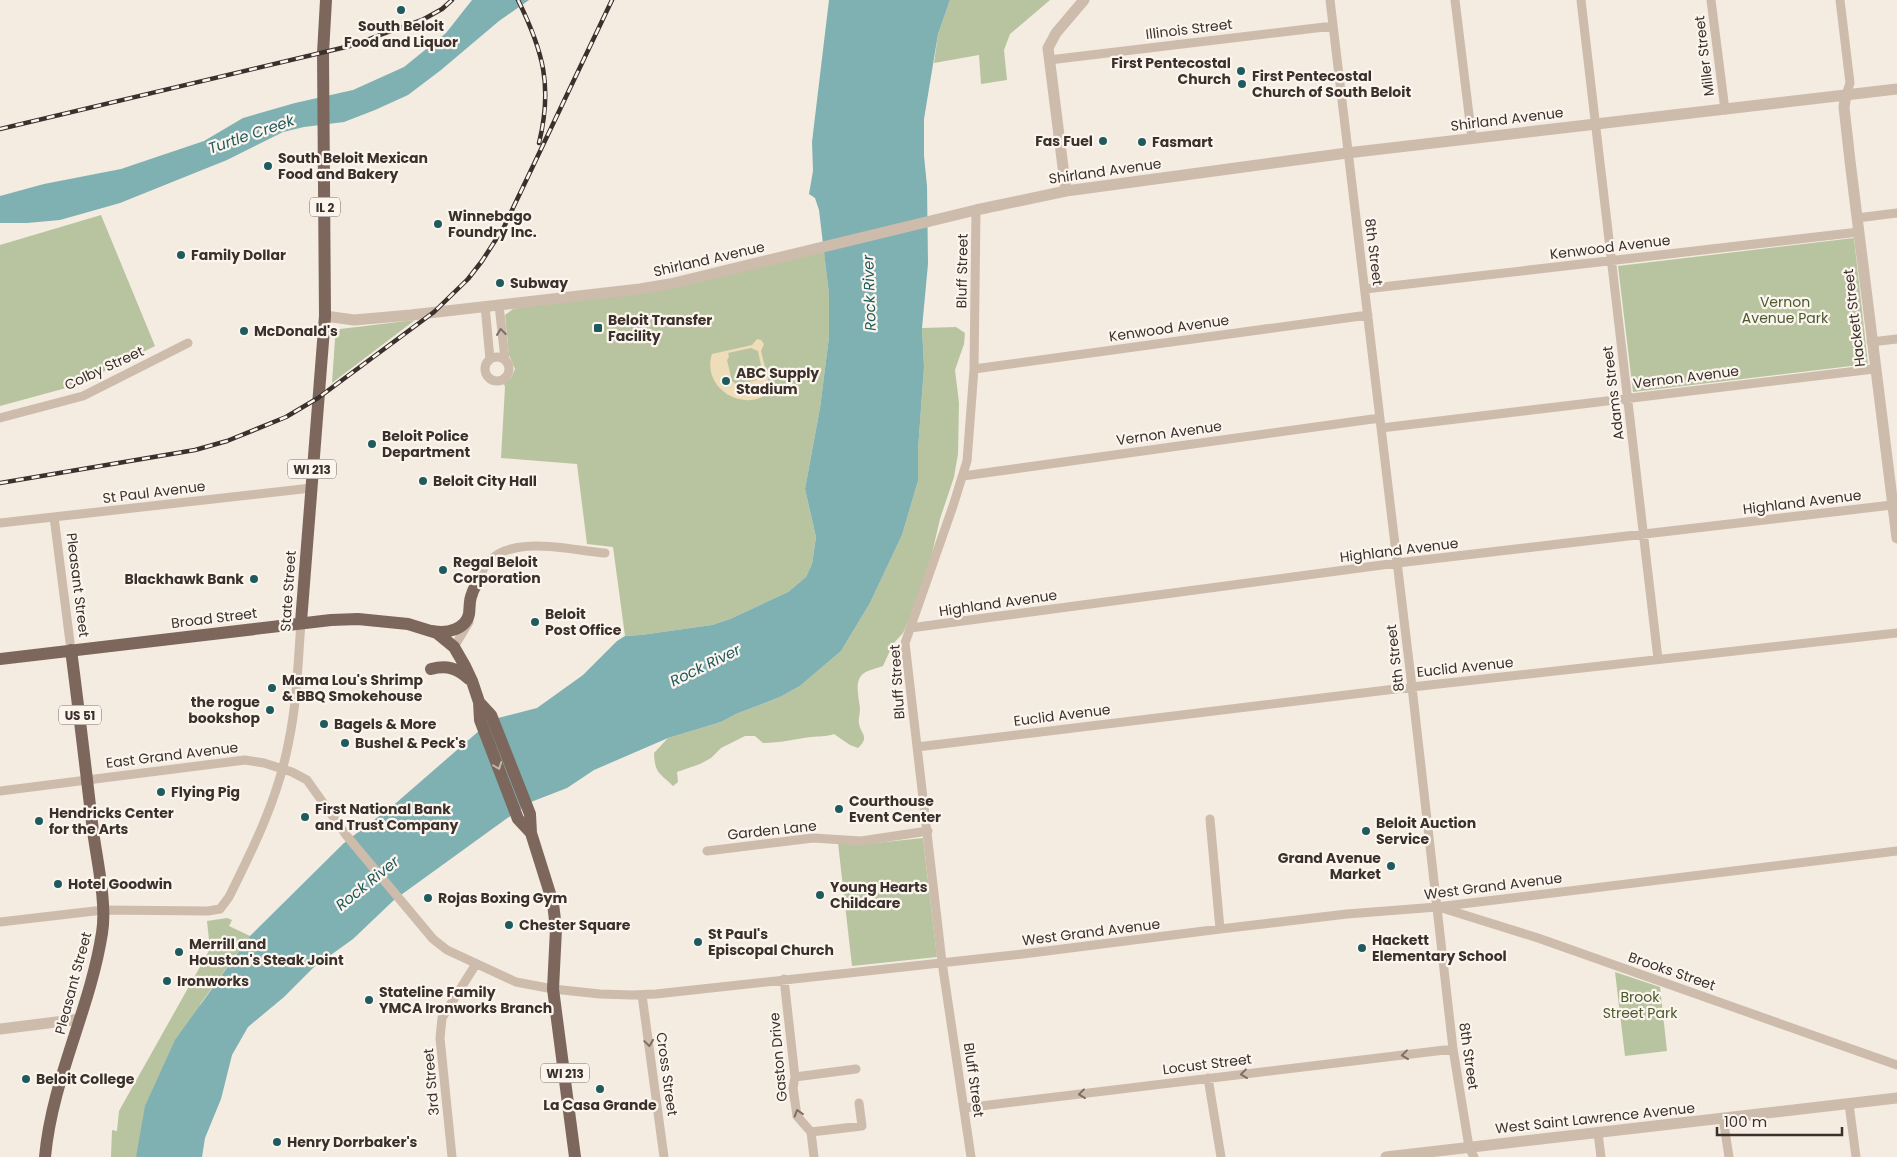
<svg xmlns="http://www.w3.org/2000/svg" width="1897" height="1157" font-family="Poppins,sans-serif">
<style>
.green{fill:#b8c4a0}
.sand{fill:#efdcb8;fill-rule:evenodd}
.water{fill:#7fb0b2}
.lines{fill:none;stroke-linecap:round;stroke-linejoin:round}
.minor{stroke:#cdbbac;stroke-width:9}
.tertiary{stroke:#cdbbac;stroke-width:11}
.primary{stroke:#7d675c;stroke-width:12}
.rail-casing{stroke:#3b302b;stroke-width:4.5}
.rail{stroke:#fbf5ee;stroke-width:2.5;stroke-dasharray:8;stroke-linecap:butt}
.oneway{stroke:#7d6f65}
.oneway2{stroke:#c2b5ac}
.poi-dot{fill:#1f5a5e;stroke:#fbf5ee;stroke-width:2}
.labels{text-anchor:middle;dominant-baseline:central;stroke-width:4.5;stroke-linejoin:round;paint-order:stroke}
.shield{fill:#fbf5ee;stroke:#756b66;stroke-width:1}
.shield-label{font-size:12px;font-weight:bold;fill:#3b302b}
.poi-label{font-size:14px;font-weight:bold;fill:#3b302b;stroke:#fbf5ee;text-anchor:start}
.street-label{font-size:14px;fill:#3b302b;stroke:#fbf5ee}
.park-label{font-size:14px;fill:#4a5a2e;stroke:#fbf5ee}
.water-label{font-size:15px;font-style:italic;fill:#1f5a5e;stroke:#fbf5ee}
</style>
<rect width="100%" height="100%" fill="#f4ebe1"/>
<path class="green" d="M950 0H1050L1010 34 1004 50 1007 80 981 84 979 55 934 63 938 34Z
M101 215 155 346 77 385 0 406V245Z
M1854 238 1868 364 1633 392 1618 266Z
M824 251 829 294V337L820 408 805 489 816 537 812 564 806 577 788 592 730 619 712 625 641 635 625 636 613 547 587 544 577 464 501 458 505 387 504 384 511 378 515 369 509 355 505 315 513 309Z
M415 320 332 383 335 339 340 329Z
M956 327 965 333 964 344 955 370 959 403 958 454 954 477 940 519 929 566 915 606 903 633 893 644 883 666C878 668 872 669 868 671 852 677 859 696 860 709 860 714 858 720 859 724 861 734 870 737 858 748L850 745 834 734C826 737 819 736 811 737 795 739 780 743 763 743L755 736H745L721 748 711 758 700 764 677 772 678 782 673 786C659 772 655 774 654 753L668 738 721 722 736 714 780 697 800 686 841 651 870 603 902 535 918 481V450L924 367 922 328Z
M923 838 937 957 852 966 838 843 856 845Z
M227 918 232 920 229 926 250 936 201 1003 136 1157H111L112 1130 117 1131 119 1111 210 949 207 921Z
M1615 972 1660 987 1667 1051 1625 1056Z"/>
<path class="sand" d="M757 339 761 340 764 344 761 351 771 391C744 415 701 388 712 354L752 345ZM751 348 758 351 763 375 758 378 757 380 737 385 732 381 727 360 729 357 728 353Z"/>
<path class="water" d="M472 0H529L499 21 441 70 408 95 375 110 344 122 304 127 283 132 227 160 120 203 60 220 27 223H0V196L44 184 121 169 204 141 243 118 295 103 353 90 404 67 446 33Z
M829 0H950L938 34 924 119V156L927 186 928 264 922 328 924 367 918 450V481L902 535 870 603 841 651 800 686 780 697 736 714 721 722 668 738 594 770 567 788 531 802 506 819 394 900 353 939 314 967 284 997 248 1027 232 1055 221 1099 205 1138 202 1157H136L145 1106 175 1040 250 936 344 843 396 803 480 730 498 718 537 708 583 675 617 641 625 636 641 635 712 625 730 619 788 592 806 577 812 564 816 537 805 489 820 408 829 337V294L819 210 815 198 809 194 813 171 812 142Z"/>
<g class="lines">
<path class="minor" d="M1330 0 1412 687 1453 1049 1469 1147 1474 1157
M1455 0 1472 139
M1581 0 1658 659
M1711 0 1725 110
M1840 0 1850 83 1846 95
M1049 60 1333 26
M1857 218 1897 213
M1365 289 1859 232
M499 305 505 359
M485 306 490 359
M1871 342 1897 339
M485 369a12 12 0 1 1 24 0a12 12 0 1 1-24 0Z
M974 369 1368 315
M0 418 83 396 188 343
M1381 428 1874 369
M963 476 1380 418
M54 517 71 650
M0 523 311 488
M478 585C488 527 565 550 605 553
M910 628 1397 563 1892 505
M454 647 469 622
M917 747 1412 687 1897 633
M0 791 245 760 264 763 292 772 307 780 346 835 433 939 447 950 516 982 553 989 600 994 632 995 656 994 1023 954 1220 929 1347 914 1437 907 1897 851
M1210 819 1220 929
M707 851 813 838 861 841 928 831
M1442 908 1538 938 1897 1065
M0 922 103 910 208 911 220 909 229 897C254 847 279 796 289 740 297 702 298 661 301 622
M784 979 795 1077 793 1088 797 1116 811 1132 814 1157
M642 995 664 1157
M795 1077 856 1069
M1208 1078 1221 1157
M1849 1104 1856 1157
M964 1108 1453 1049
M1723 1118 1729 1157
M811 1132 862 1126 859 1103
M1598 1133 1601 1157
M452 1157 440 1038 442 1018 476 964
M971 1157 942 962 905 643 953 506 967 461 974 369 976 210"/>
<path class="tertiary" d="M1846 95 1844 107 1850 161 1897 538
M1066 191 1048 48 1056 33 1084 0
M325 316 354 320 411 315 640 289 670 284 976 210 1066 191 1347 153 1897 89
M0 1029 80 1019
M1386 1157 1897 1098"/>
<path class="primary" d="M301 622 325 316 323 53 326 0
M433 631C447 634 466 629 469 614 470 607 469 600 472 594 473 589 477 584 479 580
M0 659 331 620 358 619 408 624 437 633 454 647 465 666 472 681 479 702 480 720 518 819 531 833
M431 669C447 665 457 668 469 679
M479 702 491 715 530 814 531 833 553 903 556 929 553 989 575 1157
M45 1157C52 1079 90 1010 102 933 107 904 97 861 93 831 86 771 79 711 71 650"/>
<defs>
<path id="rail" d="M518 0C543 51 553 86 539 143
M0 129 350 46 424 19 442 9 452 0
M0 483 195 450 227 441 286 417 318 398 434 312 468 279 482 261 504 227 612 0"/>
</defs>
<use href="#rail" class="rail-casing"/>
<use href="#rail" class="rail"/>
</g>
<defs><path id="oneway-chevron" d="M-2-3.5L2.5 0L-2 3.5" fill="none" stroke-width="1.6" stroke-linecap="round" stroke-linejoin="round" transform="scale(1.25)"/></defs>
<g class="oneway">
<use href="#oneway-chevron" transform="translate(501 332) rotate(-97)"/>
<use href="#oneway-chevron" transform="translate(649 1043) rotate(82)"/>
<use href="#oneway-chevron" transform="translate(1405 1055) rotate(173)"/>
<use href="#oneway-chevron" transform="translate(1244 1074) rotate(173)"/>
<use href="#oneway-chevron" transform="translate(1082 1094) rotate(173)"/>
<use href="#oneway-chevron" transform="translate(798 1113) rotate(-107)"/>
</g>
<use class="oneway2" href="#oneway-chevron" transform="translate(498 766) rotate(69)"/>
<g class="poi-dot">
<circle cx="401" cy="10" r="5"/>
<circle cx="1241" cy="71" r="5"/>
<circle cx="1242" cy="84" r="5"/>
<circle cx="1103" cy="141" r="5"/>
<circle cx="1142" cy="142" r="5"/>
<circle cx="268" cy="166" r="5"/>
<circle cx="438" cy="224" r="5"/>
<circle cx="181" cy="255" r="5"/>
<circle cx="500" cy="283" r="5"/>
<rect x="593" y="323" width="10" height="10" rx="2.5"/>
<circle cx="244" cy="331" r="5"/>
<circle cx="726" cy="381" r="5"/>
<circle cx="372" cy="444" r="5"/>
<circle cx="423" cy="481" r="5"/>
<circle cx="443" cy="570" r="5"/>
<circle cx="254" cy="579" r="5"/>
<circle cx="535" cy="622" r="5"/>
<circle cx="272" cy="688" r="5"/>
<circle cx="270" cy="710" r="5"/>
<circle cx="324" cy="724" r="5"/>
<circle cx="345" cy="743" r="5"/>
<circle cx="161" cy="792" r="5"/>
<circle cx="839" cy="809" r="5"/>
<circle cx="305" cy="817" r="5"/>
<circle cx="39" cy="821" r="5"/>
<circle cx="1366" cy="831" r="5"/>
<circle cx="1391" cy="866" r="5"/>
<circle cx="58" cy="884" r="5"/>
<circle cx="820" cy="895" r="5"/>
<circle cx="428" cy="898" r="5"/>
<circle cx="509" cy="925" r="5"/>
<circle cx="698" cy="942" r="5"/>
<circle cx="1362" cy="948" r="5"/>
<circle cx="179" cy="952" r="5"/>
<circle cx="167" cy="981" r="5"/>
<circle cx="369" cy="1000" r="5"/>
<circle cx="26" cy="1079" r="5"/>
<circle cx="600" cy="1089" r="5"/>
<circle cx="277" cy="1142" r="5"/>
</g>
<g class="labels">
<g class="shield">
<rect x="310" y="197.5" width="30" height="19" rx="4"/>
<rect x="288" y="459.5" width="48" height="19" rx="4"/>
<rect x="59" y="705.5" width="42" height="19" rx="4"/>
<rect x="541" y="1063.5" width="48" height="19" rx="4"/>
</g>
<g class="shield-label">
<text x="325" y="207">IL 2</text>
<text x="312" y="469">WI 213</text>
<text x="80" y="715">US 51</text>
<text x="565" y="1073">WI 213</text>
</g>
<g class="poi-label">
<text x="401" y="26" text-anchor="middle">South Beloit<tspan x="401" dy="16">Food and Liquor</tspan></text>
<text x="1231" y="63" text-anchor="end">First Pentecostal<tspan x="1231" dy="16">Church</tspan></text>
<text x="1252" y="76">First Pentecostal<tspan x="1252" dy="16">Church of South Beloit</tspan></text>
<text x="1093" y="141" text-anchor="end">Fas Fuel</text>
<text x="1152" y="142">Fasmart</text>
<text x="278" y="158">South Beloit Mexican<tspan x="278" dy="16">Food and Bakery</tspan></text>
<text x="448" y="216">Winnebago<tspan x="448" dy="16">Foundry Inc.</tspan></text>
<text x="191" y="255">Family Dollar</text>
<text x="510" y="283">Subway</text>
<text x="608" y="320">Beloit Transfer<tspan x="608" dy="16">Facility</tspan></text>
<text x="254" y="331">McDonald's</text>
<text x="736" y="373">ABC Supply<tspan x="736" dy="16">Stadium</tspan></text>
<text x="382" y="436">Beloit Police<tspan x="382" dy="16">Department</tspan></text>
<text x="433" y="481">Beloit City Hall</text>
<text x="453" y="562">Regal Beloit<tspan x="453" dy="16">Corporation</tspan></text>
<text x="244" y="579" text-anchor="end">Blackhawk Bank</text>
<text x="545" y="614">Beloit<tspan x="545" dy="16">Post Office</tspan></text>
<text x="282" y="680">Mama Lou's Shrimp<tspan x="282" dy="16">&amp; BBQ Smokehouse</tspan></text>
<text x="260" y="702" text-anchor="end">the rogue<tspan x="260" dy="16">bookshop</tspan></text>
<text x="334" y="724">Bagels &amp; More</text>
<text x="355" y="743">Bushel &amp; Peck's</text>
<text x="171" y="792">Flying Pig</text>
<text x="849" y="801">Courthouse<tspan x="849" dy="16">Event Center</tspan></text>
<text x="315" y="809">First National Bank<tspan x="315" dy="16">and Trust Company</tspan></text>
<text x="49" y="813">Hendricks Center<tspan x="49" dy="16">for the Arts</tspan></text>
<text x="1376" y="823">Beloit Auction<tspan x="1376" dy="16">Service</tspan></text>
<text x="1381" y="858" text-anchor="end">Grand Avenue<tspan x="1381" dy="16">Market</tspan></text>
<text x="68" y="884">Hotel Goodwin</text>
<text x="830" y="887">Young Hearts<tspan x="830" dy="16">Childcare</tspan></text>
<text x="438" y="898">Rojas Boxing Gym</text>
<text x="519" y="925">Chester Square</text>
<text x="708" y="934">St Paul's<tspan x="708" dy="16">Episcopal Church</tspan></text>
<text x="1372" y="940">Hackett<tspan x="1372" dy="16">Elementary School</tspan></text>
<text x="189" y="944">Merrill and<tspan x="189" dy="16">Houston's Steak Joint</tspan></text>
<text x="177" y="981">Ironworks</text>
<text x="379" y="992">Stateline Family<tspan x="379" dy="16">YMCA Ironworks Branch</tspan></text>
<text x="36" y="1079">Beloit College</text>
<text x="600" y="1105" text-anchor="middle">La Casa Grande</text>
<text x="287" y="1142">Henry Dorrbaker's</text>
</g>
<g class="street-label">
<text transform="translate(1189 29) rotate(-7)">Illinois Street</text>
<text transform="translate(1704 56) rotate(-97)">Miller Street</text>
<text transform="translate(1507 119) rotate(-7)">Shirland Avenue</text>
<text transform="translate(1105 171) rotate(-8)">Shirland Avenue</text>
<text transform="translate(1610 247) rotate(-7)">Kenwood Avenue</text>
<text transform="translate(1374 252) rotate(83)">8th Street</text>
<text transform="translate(709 259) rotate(-13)">Shirland Avenue</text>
<text transform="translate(962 271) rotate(-89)">Bluff Street</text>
<text transform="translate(1854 318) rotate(-97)">Hackett Street</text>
<text transform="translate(1169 328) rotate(-8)">Kenwood Avenue</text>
<text transform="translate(104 368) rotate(-25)">Colby Street</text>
<text transform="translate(1686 377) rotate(-7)">Vernon Avenue</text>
<text transform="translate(1613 393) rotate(-97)">Adams Street</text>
<text transform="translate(1169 433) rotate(-8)">Vernon Avenue</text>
<text transform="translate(154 492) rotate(-7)">St Paul Avenue</text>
<text transform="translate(1802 502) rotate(-7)">Highland Avenue</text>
<text transform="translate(1399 550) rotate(-7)">Highland Avenue</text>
<text transform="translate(78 585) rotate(83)">Pleasant Street</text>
<text transform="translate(288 591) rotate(-86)">State Street</text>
<text transform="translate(998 603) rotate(-8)">Highland Avenue</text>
<text transform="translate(214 618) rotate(-7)">Broad Street</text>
<text transform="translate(1395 658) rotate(-97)">8th Street</text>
<text transform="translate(1465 667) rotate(-6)">Euclid Avenue</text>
<text transform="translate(897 682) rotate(-94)">Bluff Street</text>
<text transform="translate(1062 715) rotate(-7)">Euclid Avenue</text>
<text transform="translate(172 755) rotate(-7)">East Grand Avenue</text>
<text transform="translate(772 830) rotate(-6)">Garden Lane</text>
<text transform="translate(1493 886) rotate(-7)">West Grand Avenue</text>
<text transform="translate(1091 932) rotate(-7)">West Grand Avenue</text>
<text transform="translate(1672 971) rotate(19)">Brooks Street</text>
<text transform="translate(73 983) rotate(-75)">Pleasant Street</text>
<text transform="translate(1469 1056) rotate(82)">8th Street</text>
<text transform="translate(778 1057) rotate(-95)">Gaston Drive</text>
<text transform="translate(1207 1064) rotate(-7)">Locust Street</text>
<text transform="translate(667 1074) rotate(82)">Cross Street</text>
<text transform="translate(974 1080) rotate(82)">Bluff Street</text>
<text transform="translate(431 1082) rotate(-95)">3rd Street</text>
<text transform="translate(1595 1118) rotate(-6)">West Saint Lawrence Avenue</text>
</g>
<g class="park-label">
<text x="1785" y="302">Vernon<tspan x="1785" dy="16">Avenue Park</tspan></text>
<text x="1640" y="997">Brook<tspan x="1640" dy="16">Street Park</tspan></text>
</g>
<g class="water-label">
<text transform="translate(251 134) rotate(-19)">Turtle Creek</text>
<text transform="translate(869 293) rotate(-92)">Rock River</text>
<text transform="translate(705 665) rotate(-26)">Rock River</text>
<text transform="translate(367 883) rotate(-39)">Rock River</text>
</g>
</g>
<path d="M1717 1127v8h125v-8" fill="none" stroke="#3b302b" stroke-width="2.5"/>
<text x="1724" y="1127" font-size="15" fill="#3b302b" stroke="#fbf5ee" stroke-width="4" paint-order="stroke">100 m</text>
</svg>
